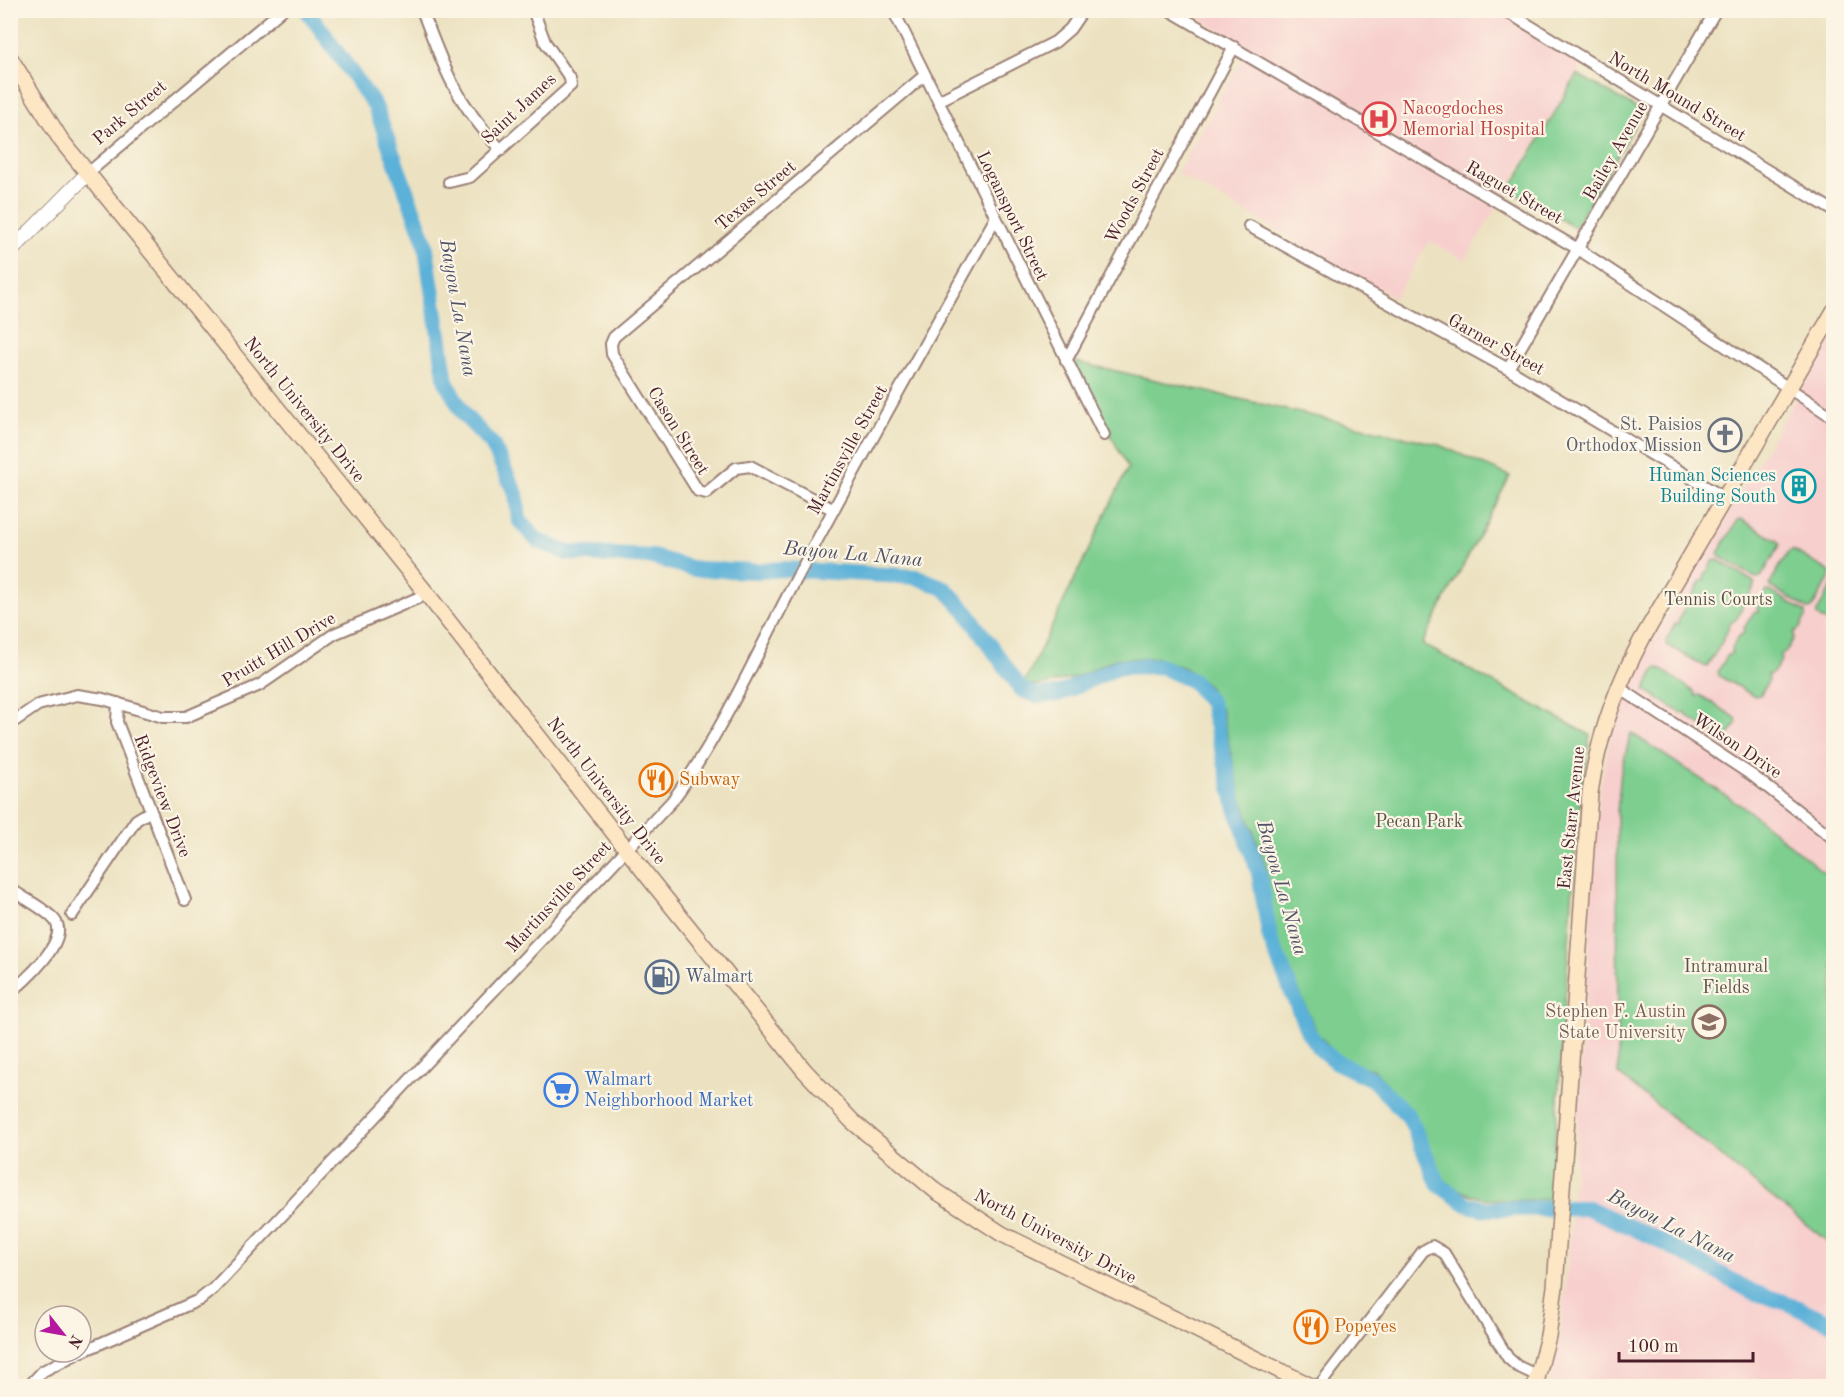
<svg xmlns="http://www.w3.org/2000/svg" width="1844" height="1397" font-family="'Old Standard TT',serif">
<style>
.built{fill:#f7d0ce}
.green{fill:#7dce8f;stroke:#64765d;stroke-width:1.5}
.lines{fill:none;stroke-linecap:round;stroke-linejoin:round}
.river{stroke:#5cb1d8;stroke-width:16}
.minor-casing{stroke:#9b8076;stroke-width:14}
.tertiary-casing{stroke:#9b8076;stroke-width:16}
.secondary-casing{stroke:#9b8076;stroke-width:18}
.minor{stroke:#fff;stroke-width:10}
.tertiary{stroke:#fff;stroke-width:14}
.secondary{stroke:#fce6c4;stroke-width:15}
.labels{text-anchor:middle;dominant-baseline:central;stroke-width:4.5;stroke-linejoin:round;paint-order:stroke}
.street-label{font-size:18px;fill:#4a1f2b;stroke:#fcf5e5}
.health-label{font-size:18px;fill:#be3a42;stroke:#fcf5e5;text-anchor:start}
.worship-label{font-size:18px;fill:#5b616d;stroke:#fcf5e5;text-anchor:end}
.culture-label{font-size:18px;fill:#0d838f;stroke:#fcf5e5;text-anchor:end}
.park-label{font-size:18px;fill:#595449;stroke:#fcf5e5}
.food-label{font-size:18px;fill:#c56008;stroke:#fcf5e5;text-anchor:start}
.service-label{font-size:18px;fill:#4e5e75;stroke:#fcf5e5;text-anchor:start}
.education-label{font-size:18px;fill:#785e54;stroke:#fcf5e5;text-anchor:end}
.shop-label{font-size:18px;fill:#366cbe;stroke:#fcf5e5;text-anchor:start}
.water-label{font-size:20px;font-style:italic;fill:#505268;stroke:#fcf5e5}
</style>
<rect width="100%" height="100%" fill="#fcf5e5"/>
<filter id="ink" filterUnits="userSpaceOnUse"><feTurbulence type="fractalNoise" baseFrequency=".0167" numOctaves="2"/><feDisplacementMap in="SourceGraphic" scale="12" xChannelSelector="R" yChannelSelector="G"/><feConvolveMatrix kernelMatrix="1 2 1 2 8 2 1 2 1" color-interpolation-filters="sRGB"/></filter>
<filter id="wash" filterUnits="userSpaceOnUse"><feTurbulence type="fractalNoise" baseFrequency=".008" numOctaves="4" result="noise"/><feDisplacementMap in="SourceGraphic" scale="24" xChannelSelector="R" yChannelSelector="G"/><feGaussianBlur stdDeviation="1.35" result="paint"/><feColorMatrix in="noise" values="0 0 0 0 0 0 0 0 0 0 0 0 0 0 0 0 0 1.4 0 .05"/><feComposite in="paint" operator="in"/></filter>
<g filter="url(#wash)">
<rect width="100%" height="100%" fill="#ece2c1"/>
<path class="built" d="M1202 11H1522L1514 25 1582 65 1465 260 1429 241 1395 298 1177 173 1248 49 1198 18Z
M1833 335V1386H1548L1560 1336 1569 1252 1599 792 1614 720 1644 656Z"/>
<path class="green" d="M1577 74 1643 112 1575 228 1510 190Z
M1072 361 1437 444 1510 476 1422 644 1590 735 1578 814 1551 1199C1508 1200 1474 1207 1440 1176L1414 1115 1374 1070 1347 1062 1333 1051 1317 1033 1293 977 1283 962 1275 933 1266 867 1240 795 1222 712 1207 684 1185 668 1157 658 1115 659 1077 677 1040 686 1024 684 1128 468Z
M1741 519 1778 541 1780 545 1761 577 1756 578 1720 557 1718 553 1738 520Z
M1793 550 1830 572 1831 576 1812 608 1808 609 1771 587 1770 583 1789 551Z
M1718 560 1754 582 1755 586 1747 600 1742 602C1743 610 1737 621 1729 624 1729 632 1713 657 1707 666H1704L1667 645 1666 641 1675 624 1679 623 1678 620 1687 604 1692 602 1691 598 1701 581 1705 580 1704 577 1713 561Z
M1833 584V626L1817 616V612Z
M1766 591H1770L1806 612V616L1800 628 1794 632V638L1785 653 1780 654 1782 659 1773 673 1768 675 1769 680 1760 695 1754 696 1719 676 1718 671 1728 655 1732 653C1731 647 1738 635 1744 633V628L1754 612 1758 611 1757 607Z
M1659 668 1695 692 1696 696 1700 695 1736 718 1737 722 1727 738 1722 739 1687 716 1686 712 1681 713 1645 690 1655 669Z
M1631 733 1748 810 1833 880V1246L1618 1074 1617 812 1621 771Z"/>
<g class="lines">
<path class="river" d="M307 10 375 106 425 242 446 382 464 415 492 444 516 494 519 520 538 541 568 553 653 557 694 569 759 571 783 569 917 577 944 588 964 609 1022 690 1038 696 1059 694 1118 667 1160 666 1193 681 1211 703 1236 808 1259 873 1270 939 1308 1032 1319 1048 1336 1062 1372 1079 1409 1117 1439 1185 1468 1205 1486 1209 1588 1208 1655 1238 1753 1292 1787 1303 1834 1324"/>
</g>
</g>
<g filter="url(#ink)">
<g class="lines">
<defs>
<path id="minor" d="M422 10C445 72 456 101 501 150
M893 10 1104 435
M1169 10 1578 249 1834 418
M1504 10 1834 211
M938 101 1055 42 1070 29 1083 10
M88 173 282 10
M449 182 470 177 571 86 570 78 545 42 533 10
M1249 226 1508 369 1723 497
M1066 361 1234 47
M1508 369 1716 10
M834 510 750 466 736 468 706 493 698 491 612 354 611 344 614 337 925 75
M1618 687 1753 776 1834 839
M118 703 117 722 185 900
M10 724 38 705 77 695 103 699 163 717H186L260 685 334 634 427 594
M10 889C22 897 49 911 56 922 68 941 25 982 10 992
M72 915 136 820 149 812
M81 1352 199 1300 213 1289 672 801C724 731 758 650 799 574 862 455 929 337 995 219
M29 1386 43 1371 80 1352
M1319 1386 1423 1251 1432 1246 1444 1253 1508 1358 1517 1366 1538 1376"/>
<path id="tertiary" d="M10 252 88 173"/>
<path id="secondary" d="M10 58 61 140 427 594 653 883 804 1070 852 1121 936 1191 1002 1234 1311 1386
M1535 1386 1548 1336 1555 1287 1590 793C1598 737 1615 689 1642 639L1834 311"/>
</defs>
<use href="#minor" class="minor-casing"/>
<use href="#tertiary" class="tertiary-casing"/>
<use href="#secondary" class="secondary-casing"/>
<use href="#minor" class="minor"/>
<use href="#tertiary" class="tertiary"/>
<use href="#secondary" class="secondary"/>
</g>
</g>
<defs>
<symbol id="hospital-ring" viewBox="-11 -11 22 22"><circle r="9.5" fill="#fcf5e5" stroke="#e0444e" stroke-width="1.5"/><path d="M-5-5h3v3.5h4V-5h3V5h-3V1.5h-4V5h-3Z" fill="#e0444e"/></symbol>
<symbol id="church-ring" viewBox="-11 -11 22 22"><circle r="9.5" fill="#fcf5e5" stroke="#6b7280" stroke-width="1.5"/><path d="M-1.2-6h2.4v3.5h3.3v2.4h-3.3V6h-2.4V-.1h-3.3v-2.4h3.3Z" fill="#6b7280"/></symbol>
<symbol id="building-ring" viewBox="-11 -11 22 22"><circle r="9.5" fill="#fcf5e5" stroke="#0f9aa8" stroke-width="1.5"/><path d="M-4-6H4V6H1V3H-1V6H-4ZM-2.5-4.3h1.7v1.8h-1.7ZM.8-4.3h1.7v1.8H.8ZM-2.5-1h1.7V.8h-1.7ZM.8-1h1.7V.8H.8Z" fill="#0f9aa8"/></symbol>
<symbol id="restaurant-ring" viewBox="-11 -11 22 22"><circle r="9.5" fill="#fcf5e5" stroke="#e8710a" stroke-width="1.5"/><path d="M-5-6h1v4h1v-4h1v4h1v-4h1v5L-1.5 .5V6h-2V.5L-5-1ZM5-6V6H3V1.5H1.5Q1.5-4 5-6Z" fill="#e8710a"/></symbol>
<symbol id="fuel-ring" viewBox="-11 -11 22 22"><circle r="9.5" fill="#fcf5e5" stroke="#5c6f8a" stroke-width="1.5"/><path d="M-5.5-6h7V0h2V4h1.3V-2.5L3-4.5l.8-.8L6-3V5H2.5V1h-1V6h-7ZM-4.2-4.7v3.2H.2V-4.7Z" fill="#5c6f8a"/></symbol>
<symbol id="university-ring" viewBox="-11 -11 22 22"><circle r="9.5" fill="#fcf5e5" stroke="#8d6e63" stroke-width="1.5"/><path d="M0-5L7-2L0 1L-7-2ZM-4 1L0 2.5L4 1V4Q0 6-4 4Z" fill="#8d6e63"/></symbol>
<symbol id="supermarket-ring" viewBox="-11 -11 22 22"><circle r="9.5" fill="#fcf5e5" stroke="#3f7fe0" stroke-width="1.5"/><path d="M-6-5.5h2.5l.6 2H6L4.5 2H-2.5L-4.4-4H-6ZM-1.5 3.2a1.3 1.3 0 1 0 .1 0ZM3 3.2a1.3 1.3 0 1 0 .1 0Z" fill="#3f7fe0"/></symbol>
</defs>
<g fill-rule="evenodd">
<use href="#hospital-ring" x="1360" y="100" width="38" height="38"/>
<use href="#church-ring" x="1706" y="416" width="38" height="38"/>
<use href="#building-ring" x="1780" y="467" width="38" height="38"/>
<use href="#restaurant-ring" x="637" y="761" width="38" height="38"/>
<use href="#fuel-ring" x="643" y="958" width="38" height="38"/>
<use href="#university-ring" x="1690" y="1003" width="38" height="38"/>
<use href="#supermarket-ring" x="542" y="1071" width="38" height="38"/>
<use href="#restaurant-ring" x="1292" y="1308" width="38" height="38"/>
</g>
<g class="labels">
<g class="street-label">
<text transform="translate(1677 97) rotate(31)">North Mound Street</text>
<text transform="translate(519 109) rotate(-43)">Saint James</text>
<text transform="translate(130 113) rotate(-40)">Park Street</text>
<text transform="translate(1616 151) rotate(-60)">Bailey Avenue</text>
<text transform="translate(1514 193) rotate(30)">Raguet Street</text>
<text transform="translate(756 196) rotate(-40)">Texas Street</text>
<text transform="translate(1135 196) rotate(-62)">Woods Street</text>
<text transform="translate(1012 216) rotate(64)">Logansport Street</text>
<text transform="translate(1496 345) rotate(29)">Garner Street</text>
<text transform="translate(304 410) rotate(51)">North University Drive</text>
<text transform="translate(678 431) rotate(58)">Cason Street</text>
<text transform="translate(848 450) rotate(-61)">Martinsville Street</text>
<text transform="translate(279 650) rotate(-31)">Pruitt Hill Drive</text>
<text transform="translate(1737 746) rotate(34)">Wilson Drive</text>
<text transform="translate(606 791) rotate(52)">North University Drive</text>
<text transform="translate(162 796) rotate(69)">Ridgeview Drive</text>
<text transform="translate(1572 818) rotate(-84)">East Starr Avenue</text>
<text transform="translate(559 897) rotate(-47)">Martinsville Street</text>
<text transform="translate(1055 1237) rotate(28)">North University Drive</text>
</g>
<g class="health-label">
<text x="1402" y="109">Nacogdoches<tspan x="1402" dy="21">Memorial Hospital</tspan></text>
</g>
<g class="worship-label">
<text x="1702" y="425">St. Paisios<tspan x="1702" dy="21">Orthodox Mission</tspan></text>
</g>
<g class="culture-label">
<text x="1776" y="476">Human Sciences<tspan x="1776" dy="21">Building South</tspan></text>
</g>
<g class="park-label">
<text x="1718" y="600">Tennis Courts</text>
<text x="1419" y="822">Pecan Park</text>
<text x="1726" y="967">Intramural<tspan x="1726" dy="21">Fields</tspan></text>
</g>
<g class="food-label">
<text x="679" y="780">Subway</text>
<text x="1334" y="1327">Popeyes</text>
</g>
<g class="service-label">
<text x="685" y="977">Walmart</text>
</g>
<g class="education-label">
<text x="1686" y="1012">Stephen F. Austin<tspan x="1686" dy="21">State University</tspan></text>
</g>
<g class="shop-label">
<text x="584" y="1080">Walmart<tspan x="584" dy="21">Neighborhood Market</tspan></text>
</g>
<g class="water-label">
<text transform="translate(457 308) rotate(80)">Bayou La Nana</text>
<text transform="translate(853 555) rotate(5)">Bayou La Nana</text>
<text transform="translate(1281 888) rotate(74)">Bayou La Nana</text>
<text transform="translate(1671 1227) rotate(27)">Bayou La Nana</text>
</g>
</g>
<rect width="1844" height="1397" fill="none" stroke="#fcf5e5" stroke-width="36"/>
<g transform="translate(63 1334) rotate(121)"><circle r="28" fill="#fcf5e5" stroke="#b59f9b" stroke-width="1.5"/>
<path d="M0-4.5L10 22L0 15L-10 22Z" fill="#b5179e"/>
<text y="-9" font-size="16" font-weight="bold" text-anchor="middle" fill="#4a1f2b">N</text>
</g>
<path d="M1619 1352v9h134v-9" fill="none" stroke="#4a1f2b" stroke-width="3"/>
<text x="1628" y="1352" font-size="18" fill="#4a1f2b" stroke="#fcf5e5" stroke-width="4.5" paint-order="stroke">100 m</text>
</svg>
